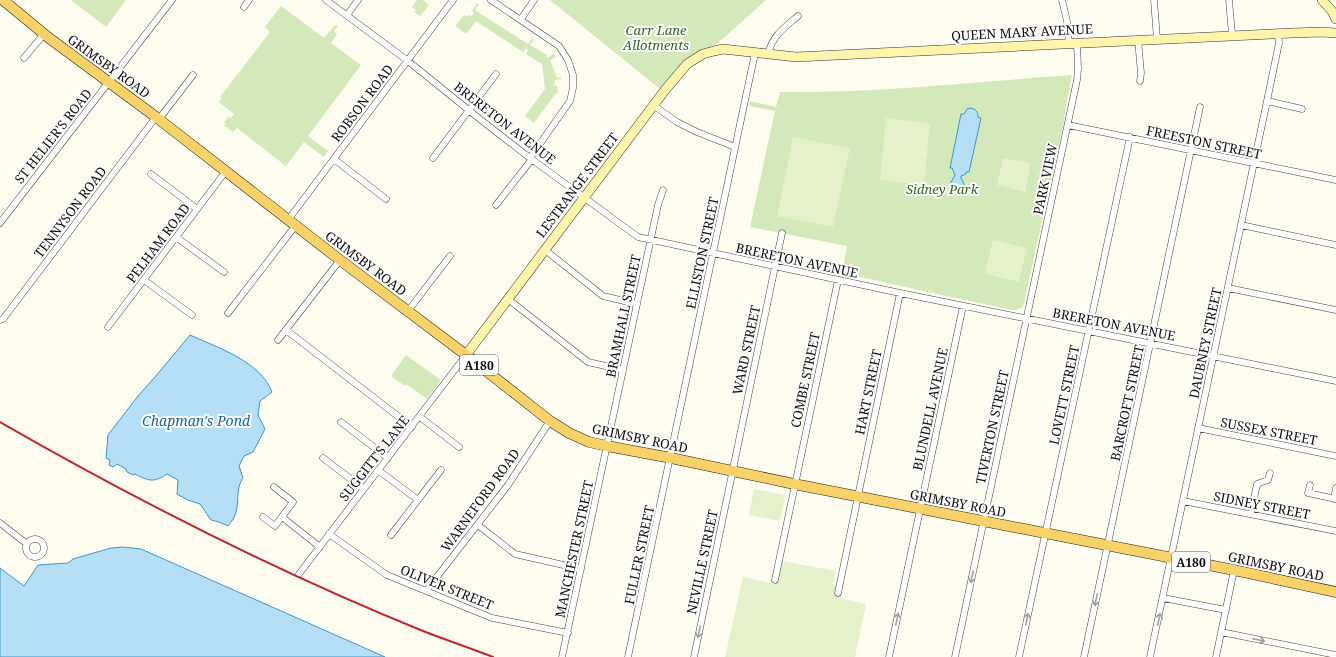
<svg xmlns="http://www.w3.org/2000/svg" width="1336" height="657" font-family="'Noto Serif',serif">
<style>
.green{fill:#d3e9ba}
.pitch{fill:#e4f1cb}
.water{fill:#b5dff6;stroke:#3c95cd}
.lines{fill:none;stroke-linecap:round;stroke-linejoin:round}
.street-casing{stroke:#414141;stroke-width:7}
.secondary-casing{stroke:#303030;stroke-width:10}
.primary-casing{stroke:#1f1f1f;stroke-width:11}
.street{stroke:#fff;stroke-width:6}
.secondary{stroke:#fef4ac;stroke-width:9}
.primary{stroke:#f7d268;stroke-width:10}
.rail{stroke:#be2730;stroke-width:2}
.oneway{stroke:#9f9f9f}
.labels{text-anchor:middle;dominant-baseline:central;stroke-width:4;stroke-linejoin:round;paint-order:stroke}
.shield{fill:#fff;stroke:#565656;stroke-width:1}
.shield-label{font-size:12px;font-weight:bold;fill:#0e0e0e}
.park-label{font-size:13px;font-style:italic;fill:#2e661f;stroke:#fff}
.street-label{font-size:13px;fill:#0e0e0e;stroke:#fff}
.water-label{font-size:14px;font-style:italic;fill:#1867a0;stroke:#fff}
</style>
<rect width="100%" height="100%" fill="#fffcf0"/>
<path class="green" d="M71 0H126L106 27Z
M417 0H423L429 5 420 16 414 12 416 10 412 7Z
M550 0H766L717 44 704 50 660 89Z
M477 3 479 4 475 10 528 44 532 39 534 40 530 45 547 55 546 57 548 58 554 53 556 57 550 60 557 78 561 77V79L555 80 554 86H557L558 93H556L534 123 525 116 545 89 542 64 526 54 528 50 526 48 523 52 476 21 466 34 455 26 464 15 467 17 469 15 472 16 474 13 472 11Z
M281 6 324 38 335 25 338 26 334 31 337 34 331 43 361 65 308 136 328 151 324 157 304 142 286 166 237 128 233 132 224 125 226 124 224 122 229 116 231 118 234 114 219 102 222 98 220 97 270 32 265 27Z
M1072 75 1067 101 1064 122 1024 303 1023 307 1016 310H1011L842 273 847 246 750 227 775 111 749 106 750 101 776 107 780 92C878 93 975 82 1072 75Z
M406 355 441 380 427 399 406 384 405 386 391 376Z"/>
<path class="pitch" d="M886 118 930 123 924 185 880 180Z
M793 137 850 148 833 227 777 216Z
M1003 158 1031 163 1025 192 997 185Z
M993 240 1027 248 1019 282 985 274Z
M754 489 785 495 780 521 749 515Z
M782 561 836 571 833 584 842 587 839 598 866 604 855 657H725L743 577 775 584Z"/>
<path class="water" d="M970 108C976 109 978 112 978 117L981 118 969 172H966V174L961 176V178L964 184C962 193 952 193 950 184L955 175 952 168H950L961 114H964L967 109Z
M190 335C218 348 260 361 272 392L260 401 258 415 265 429 253 452 244 456 239 466 243 478C235 489 240 503 235 515 234 519 230 523 228 526L219 522 211 520 200 504 188 500 177 494 178 480 167 474C154 483 148 481 135 474L133 475 127 472 126 469 117 464 113 467 109 465 110 460 106 458 108 435 138 396 155 377Z
M123 547 141 549 385 657H0V568L24 586 38 565 68 563 73 559 111 548Z"/>
<g class="lines">
<defs>
<path id="street" d="M326 0 408 61 481 120 530 158 638 237 900 293 1336 381
M491 0 559 46 568 60 573 75V88L570 101 530 158
M1062 0 1067 21 1069 43
M1154 0 1157 39
M1229 0 1232 35
M244 7 249 0
M347 15 358 0
M521 19 534 0
M1138 40 1141 73 1140 81
M768 54C773 35 784 28 798 16
M24 58 44 34
M1267 101 1302 109
M653 105 677 122 697 132 735 147
M159 119 193 75
M1068 125 1336 180
M433 158 496 74
M334 159 386 199
M151 174 197 209
M496 205 532 159
M288 220 453 0
M0 223 172 0
M1241 225 1336 245
M176 237 224 272
M545 250 603 296 637 304
M144 280 192 315
M1228 288 1336 310
M508 299 588 362 623 370
M408 311 450 256
M228 313 296 225
M0 320 3 319 156 117
M108 327 226 171
M286 330 412 427
M278 340 340 260
M420 417 459 447
M341 422 388 458
M1198 428 1336 456
M323 458 364 489
M378 470 418 500
M1310 485 1308 493 1336 499
M1334 499 1336 488
M1183 501 1336 531
M1251 514 1257 484 1268 480 1270 473
M263 517 275 526 293 502 274 487
M282 517 320 547
M0 523 27 544
M478 525 515 554 581 569
M329 534 387 575 492 618 568 633
M391 535 441 470
M26 548a9 9 0 1 1 18 0a9 9 0 1 1-18 0Z
M299 574 466 355
M775 580 838 280
M426 591 508 485 550 421
M838 593 900 293
M1163 598 1226 610
M1221 632 1336 655
M562 657 658 205 663 190
M628 657 755 53
M694 657 782 233
M889 657 963 306
M955 657 1077 80 1078 69 1077 43
M1019 657 1130 137
M1084 657 1200 107
M1150 657 1267 101 1279 43 1278 33
M1216 657 1234 570"/>
<path id="secondary" d="M1322 0 1332 11 1336 19
M466 355 665 90 687 64 703 54 714 51 723 49 796 57 1292 33 1322 32 1336 33"/>
<path id="primary" d="M3 0 49 38 156 117 340 260 466 355 550 421 569 433 589 442 607 446 671 458 794 484 1234 570 1336 592"/>
</defs>
<use href="#street" class="street-casing"/>
<use href="#secondary" class="secondary-casing"/>
<use href="#primary" class="primary-casing"/>
<use href="#street" class="street"/>
<use href="#secondary" class="secondary"/>
<use href="#primary" class="primary"/>
<path class="rail" d="M0 422C136 500 277 572 423 631 446 640 470 648 493 657"/>
</g>
<defs><path id="oneway-shaft" d="M-6 0H5M1.5-3L5.5 0L1.5 3" fill="none" stroke-width="1.6" stroke-linecap="round" stroke-linejoin="round"/></defs>
<g class="oneway">
<use href="#oneway-shaft" transform="translate(972 577) rotate(102)"/>
<use href="#oneway-shaft" transform="translate(1096 600) rotate(102)"/>
<use href="#oneway-shaft" transform="translate(897 619) rotate(-78)"/>
<use href="#oneway-shaft" transform="translate(1027 619) rotate(-78)"/>
<use href="#oneway-shaft" transform="translate(1159 619) rotate(-78)"/>
<use href="#oneway-shaft" transform="translate(699 632) rotate(102)"/>
<use href="#oneway-shaft" transform="translate(1259 640) rotate(11)"/>
</g>
<g class="labels">
<g class="shield">
<rect x="460" y="355" width="38" height="20" rx="3"/>
<rect x="1172" y="552" width="38" height="20" rx="3"/>
</g>
<g class="shield-label">
<text x="479" y="365">A180</text>
<text x="1191" y="562">A180</text>
</g>
<g class="park-label">
<text x="656" y="30">Carr Lane<tspan x="656" dy="15">Allotments</tspan></text>
<text x="942" y="189">Sidney Park</text>
</g>
<g class="street-label">
<text transform="translate(1022 32) rotate(-3)">QUEEN MARY AVENUE</text>
<text transform="translate(109 66) rotate(36)">GRIMSBY ROAD</text>
<text transform="translate(362 103) rotate(-53)">ROBSON ROAD</text>
<text transform="translate(505 123) rotate(38)">BRERETON AVENUE</text>
<text transform="translate(53 136) rotate(-52)">ST HELIER'S ROAD</text>
<text transform="translate(1204 142) rotate(12)">FREESTON STREET</text>
<text transform="translate(1045 179) rotate(-78)">PARK VIEW</text>
<text transform="translate(577 185) rotate(-53)">LESTRANGE STREET</text>
<text transform="translate(70 212) rotate(-53)">TENNYSON ROAD</text>
<text transform="translate(158 243) rotate(-53)">PELHAM ROAD</text>
<text transform="translate(702 253) rotate(-78)">ELLISTON STREET</text>
<text transform="translate(797 260) rotate(12)">BRERETON AVENUE</text>
<text transform="translate(366 263) rotate(37)">GRIMSBY ROAD</text>
<text transform="translate(623 316) rotate(-78)">BRAMHALL STREET</text>
<text transform="translate(1114 324) rotate(11)">BRERETON AVENUE</text>
<text transform="translate(1205 343) rotate(-78)">DAUBNEY STREET</text>
<text transform="translate(746 350) rotate(-78)">WARD STREET</text>
<text transform="translate(805 380) rotate(-78)">COMBE STREET</text>
<text transform="translate(868 392) rotate(-78)">HART STREET</text>
<text transform="translate(1064 395) rotate(-78)">LOVETT STREET</text>
<text transform="translate(1127 403) rotate(-78)">BARCROFT STREET</text>
<text transform="translate(930 409) rotate(-78)">BLUNDELL AVENUE</text>
<text transform="translate(992 427) rotate(-78)">TIVERTON STREET</text>
<text transform="translate(1269 431) rotate(11)">SUSSEX STREET</text>
<text transform="translate(640 438) rotate(12)">GRIMSBY ROAD</text>
<text transform="translate(374 458) rotate(-52)">SUGGITT'S LANE</text>
<text transform="translate(480 500) rotate(-54)">WARNEFORD ROAD</text>
<text transform="translate(958 503) rotate(11)">GRIMSBY ROAD</text>
<text transform="translate(1262 505) rotate(11)">SIDNEY STREET</text>
<text transform="translate(574 549) rotate(-78)">MANCHESTER STREET</text>
<text transform="translate(639 555) rotate(-78)">FULLER STREET</text>
<text transform="translate(702 562) rotate(-78)">NEVILLE STREET</text>
<text transform="translate(1276 566) rotate(12)">GRIMSBY ROAD</text>
<text transform="translate(447 587) rotate(22)">OLIVER STREET</text>
</g>
<g class="water-label">
<text x="196" y="420">Chapman's Pond</text>
</g>
</g>
</svg>
